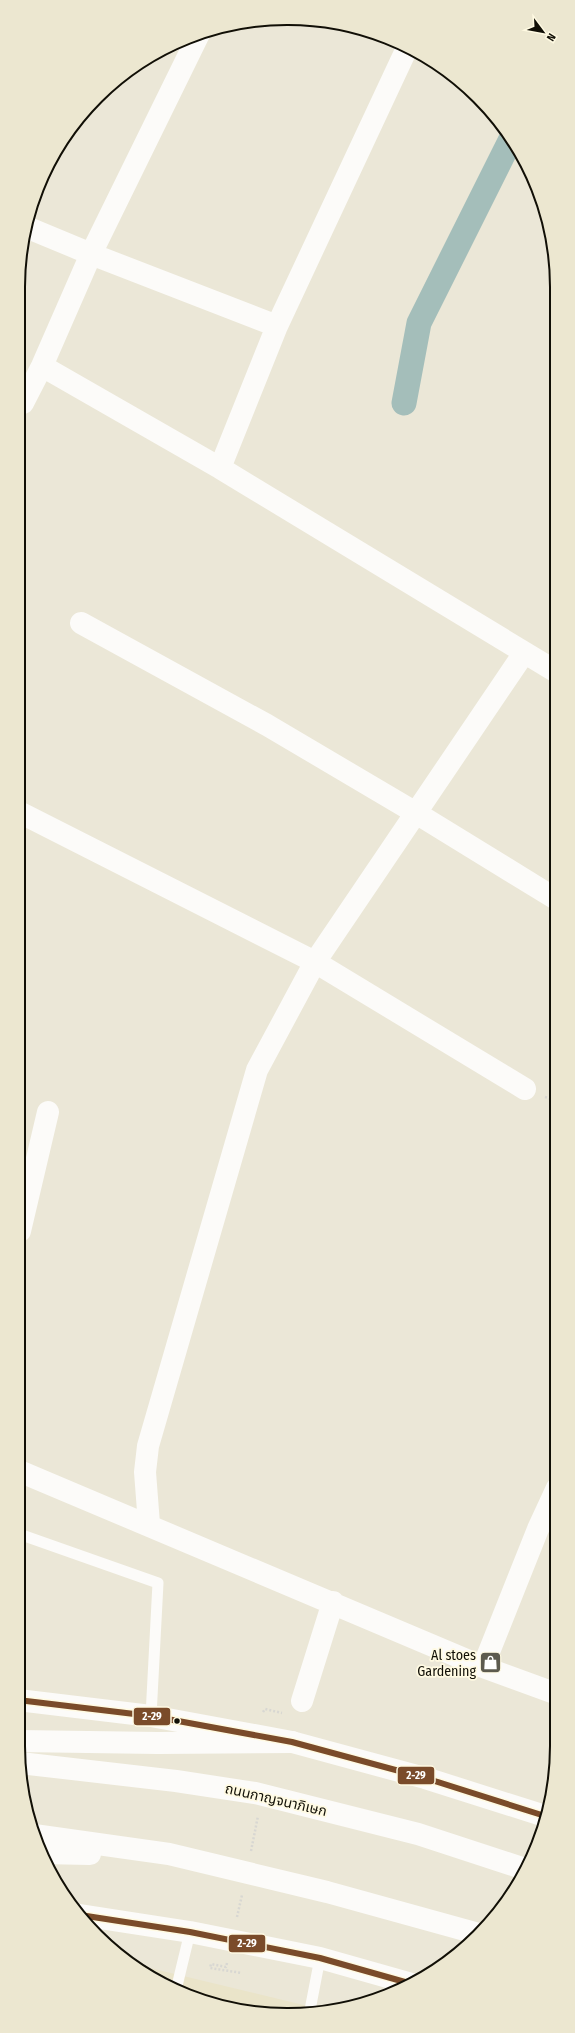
<svg xmlns="http://www.w3.org/2000/svg" width="575" height="2033" font-family="'Fira Sans Condensed','Noto Sans Thai',sans-serif">
<style>
.built{fill:#eae4c9}
.lines{fill:none;stroke-linecap:round;stroke-linejoin:round}
.canal{stroke:#a4beba;stroke-width:25}
.path{stroke:#d8d7d2;stroke-width:2.5;stroke-dasharray:2 2;stroke-linecap:butt}
.service{stroke:#fcfbf9;stroke-width:11}
.minor{stroke:#fcfbf9;stroke-width:22}
.secondary{stroke:#fcfbf9;stroke-width:22}
.trunk{stroke:#fcfbf9;stroke-width:22}
.bus-1-casing{stroke:#fffae2;stroke-width:9}
.bus-1{stroke:#7a4b2a;stroke-width:6}
.bus-dot{fill:#110f06;stroke:#fffae2;stroke-width:1.5}
.labels{text-anchor:middle;dominant-baseline:central;stroke-width:3.5;stroke-linejoin:round;paint-order:stroke}
.poi-label{font-size:14px;fill:#110f06;stroke:#fffae2;text-anchor:end}
.street-label{font-size:14px;fill:#110f06;stroke:#fffae2}
.rim{fill:none;stroke:#110f06;stroke-width:2}
.line-badge{stroke:#fffae2;stroke-width:1.5}
.badge-label{font-size:11px;text-anchor:middle;font-weight:bold;fill:#fff}
</style>
<rect width="100%" height="100%" fill="#ebe7d7"/>
<path class="built" d="M129 1963 320 2009 270 2014 218 2006 169 1987Z"/>
<g class="lines">
<path class="canal" d="M404 403 419 323 510 141"/>
<path class="path" d="M545 1097 556 1101
M263 1712 265 1709 282 1713
M251 1851 258 1816
M237 1917 242 1895
M227 1963 226 1967 211 1964 210 1968 242 1973"/>
<path class="service" d="M19 1534 158 1583 151 1716
M176 1990 190 1932
M310 2010 320 1958"/>
<path class="minor" d="M26 227 91 254 277 326
M42 366 220 468 555 671
M23 403 42 366 91 254 199 34
M220 468 277 326 408 46
M81 623 267 725 416 813 556 899
M21 813 315 962 525 1089
M20 1231 48 1112
M19 1471 483 1667 557 1694
M149 1524 145 1472 148 1446 257 1070 315 962 524 653
M483 1667 538 1529 557 1488
M302 1701 333 1602"/>
<path class="secondary" d="M18 1700 151 1716 292 1742 425 1778 545 1816
M80 1915 190 1932 320 1958 412 1984"/>
<path class="trunk" d="M18 1741 158 1743 292 1742
M20 1763 176 1781 255 1793 418 1834 525 1869
M34 1835 169 1854 327 1892 479 1934
M41 1853 90 1854"/>
<defs>
<path id="bus-1" d="M18 1700 151 1716 292 1742 425 1778 545 1816
M80 1915 190 1932 320 1958 412 1984"/>
</defs>
<use href="#bus-1" class="bus-1-casing"/>
<use href="#bus-1" class="bus-1"/>
</g>
<defs>
<symbol id="shop-square" viewBox="-11 -11 22 22"><rect x="-9" y="-9" width="18" height="18" rx="4" fill="#5d5b4f" stroke="#fffae2"/><path d="M-5-2.5h2.3a2.7 3.5 0 0 1 5.4 0H5L5.5 6h-11ZM-1.5-2.5h3a1.5 2.3 0 0 0-3 0Z" fill="#fff"/></symbol>
</defs>
<g fill-rule="evenodd">
<use href="#shop-square" x="478" y="1650" width="25" height="25"/>
</g>
<circle class="bus-dot" cx="177" cy="1721" r="3.5"/>
<g class="labels">
<g class="poi-label">
<text x="476" y="1655">Al stoes<tspan x="476" dy="16">Gardening</tspan></text>
</g>
<g class="street-label">
<text transform="translate(276 1800) rotate(13)">ถนนกาญจนาภิเษก</text>
</g>
</g>
<path d="M0 0H575V2033H0ZM287 25H288A262 262 0 0 1 550 287V1746A262 262 0 0 1 288 2008H287A262 262 0 0 1 25 1746V287A262 262 0 0 1 287 25Z" fill="#ece7d0" fill-rule="evenodd"/>
<path class="rim" d="M287 25H288A262 262 0 0 1 550 287V1746A262 262 0 0 1 288 2008H287A262 262 0 0 1 25 1746V287A262 262 0 0 1 287 25Z"/>
<g class="line-badge">
<rect x="133" y="1707" width="38" height="19" rx="4" fill="#7a4b2a"/>
<rect x="397" y="1766" width="38" height="19" rx="4" fill="#7a4b2a"/>
<rect x="228" y="1934" width="38" height="19" rx="4" fill="#7a4b2a"/>
</g>
<g class="badge-label">
<text x="152" y="1720">2-29</text>
<text x="416" y="1779">2-29</text>
<text x="247" y="1947">2-29</text>
</g>
<g transform="translate(543 32) rotate(122)" stroke="#fffae2" stroke-width="3" paint-order="stroke">
<path d="M0-3L7 15L0 10L-7 15Z" fill="#110f06"/>
<text y="-6" font-size="11" font-weight="bold" text-anchor="middle" fill="#110f06">N</text>
</g>
</svg>
